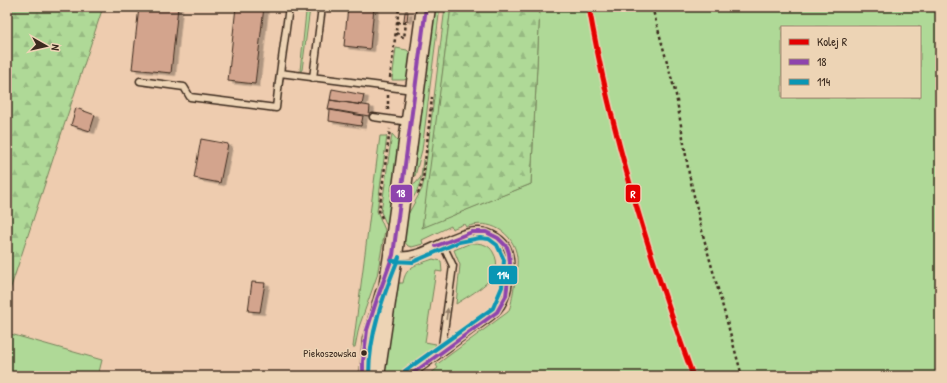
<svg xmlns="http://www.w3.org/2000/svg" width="947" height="383" font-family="'Patrick Hand',sans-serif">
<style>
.green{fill:#afd997;stroke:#75825a;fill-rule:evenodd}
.forest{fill:url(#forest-firs);stroke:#75825a}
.building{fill:#d3a48d;stroke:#3b2a1e;filter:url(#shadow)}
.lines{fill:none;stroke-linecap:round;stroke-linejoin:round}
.service-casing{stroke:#3b2a1e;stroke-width:9}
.secondary-casing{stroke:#3b2a1e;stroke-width:21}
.path{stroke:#3b2a1e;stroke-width:2.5;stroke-dasharray:3 3;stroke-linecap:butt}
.service{stroke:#edd4b5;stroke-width:6}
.secondary{stroke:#edd4b5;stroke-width:18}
.bus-1-casing{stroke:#edd4b5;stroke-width:7}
.bus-2-casing{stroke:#edd4b5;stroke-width:7}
.bus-1{stroke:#8e44ad;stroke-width:4}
.bus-2{stroke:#0996b4;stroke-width:4}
.rail-1-casing{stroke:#edd4b5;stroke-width:8}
.rail-1{stroke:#e50000;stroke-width:5}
.oneway{fill:#947f6a}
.bus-dot{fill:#3b2a1e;stroke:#edd4b5;stroke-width:1.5}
.labels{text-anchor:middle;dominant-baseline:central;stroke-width:3;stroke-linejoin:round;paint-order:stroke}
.bus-label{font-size:11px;fill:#3b2a1e;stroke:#edd4b5;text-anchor:end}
.line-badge{stroke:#edd4b5;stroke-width:1.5}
.badge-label{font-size:11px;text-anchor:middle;font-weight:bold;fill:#fff}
</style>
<defs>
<pattern id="forest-firs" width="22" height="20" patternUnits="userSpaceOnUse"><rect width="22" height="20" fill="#afd997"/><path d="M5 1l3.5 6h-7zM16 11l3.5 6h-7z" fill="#97ba82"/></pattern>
<filter id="shadow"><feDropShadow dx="4.5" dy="2.5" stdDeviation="0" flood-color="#0004"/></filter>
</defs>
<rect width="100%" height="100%" fill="#eeccaf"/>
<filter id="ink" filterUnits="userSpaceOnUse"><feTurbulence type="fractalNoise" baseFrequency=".025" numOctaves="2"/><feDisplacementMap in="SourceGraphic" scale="8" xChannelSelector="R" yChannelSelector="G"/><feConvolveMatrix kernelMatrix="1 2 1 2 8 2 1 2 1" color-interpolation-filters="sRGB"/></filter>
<g filter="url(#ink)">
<path class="green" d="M434 7H440L422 150 415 176 412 175Z
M445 7H451L423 227 531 184 540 7H940V376H427L438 368 436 365 508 312C512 305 512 296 514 288 515 278 518 267 517 257 514 232 489 218 466 227L464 224 452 229 451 226 422 240 423 244 412 247 408 246 403 240 406 218 422 189 424 180ZM782 27H920V97H782Z
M310 8 302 70 300 71 306 12Z
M396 48 407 50 412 56 408 78 404 80H392Z
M392 134 399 142 389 230 381 212Z
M380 136H387L377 211 385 230 377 276 359 327 355 347H353Z
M423 160H424C422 176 420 191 409 203L411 185 415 184 421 177Z
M471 243C480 243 489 244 493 252 508 277 472 293 456 304L460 265 454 250Z
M433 259 441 261 442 272 436 271 425 342 436 344 431 352 398 376H384L398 283H403C406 265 417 265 433 259Z
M7 333 102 360 98 376H7Z"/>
<path class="forest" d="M7 7H103L7 299Z
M451 7H540L531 184 422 228Z"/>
<path class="building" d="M139 7H178L171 73 132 69Z
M236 7H264L255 84 228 81Z
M348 7H374L370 49 344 46Z
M405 12H408L407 21 404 20Z
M332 89 364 95 362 105 330 100Z
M330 100 370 106 369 116 328 109Z
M76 108 95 115 90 131 71 125Z
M330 110 363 116 361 126 329 121Z
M201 139 228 144 220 183 194 178Z
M252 282 265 283 260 312 248 311Z"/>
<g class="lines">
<defs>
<path id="service" d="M289 7 280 73 413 90
M313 78 322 7
M140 81 184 87 190 97 276 108 280 73
M373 117 409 122
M396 255C426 259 449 231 479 231 491 232 504 239 508 250 513 263 509 295 501 306 495 316 483 322 473 329 452 345 431 361 409 376
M441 353 453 266 442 243
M363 376 366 339 379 292"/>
<path id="secondary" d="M375 376 393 255 426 7"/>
</defs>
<use href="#service" class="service-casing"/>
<use href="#secondary" class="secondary-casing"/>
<path class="path" d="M652 7 676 95 689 174 703 235 742 376
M399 8 408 9V7
M397 22 407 23 408 21
M396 33 404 38 406 23
M390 78 399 7
M388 110V95
M418 194 423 180 432 97
M382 218 379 211 390 129"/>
<use href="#service" class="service"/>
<use href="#secondary" class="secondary"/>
<defs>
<path id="bus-1" d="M363 376V361L367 330 377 299 393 255 426 7
M409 376 497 312 506 296 510 263 509 253 507 247 498 238 486 232H472L436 246"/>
<path id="bus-2" d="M392 261 413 262 459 242 480 238 489 239 497 245 504 260 502 287 493 308 405 371
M369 376C369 334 383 296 399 257"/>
</defs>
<use href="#bus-1" class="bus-1-casing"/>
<use href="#bus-2" class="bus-2-casing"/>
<use href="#bus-1" class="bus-1"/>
<use href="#bus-2" class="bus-2"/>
<defs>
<path id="rail-1" d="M589 7C611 134 649 255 693 376"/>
</defs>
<use href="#rail-1" class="rail-1-casing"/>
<use href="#rail-1" class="rail-1"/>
</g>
<defs><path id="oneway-solid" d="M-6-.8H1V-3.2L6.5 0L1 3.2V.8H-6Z"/></defs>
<use class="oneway" href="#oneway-solid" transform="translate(447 314) rotate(-82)"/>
</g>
<circle class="bus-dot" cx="364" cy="353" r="3.5"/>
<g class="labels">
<g class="bus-label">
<text x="356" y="353">Piekoszowska</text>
</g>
</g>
<g class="line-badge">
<rect x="390" y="184" width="23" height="19" rx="4" fill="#8e44ad"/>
<rect x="625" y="184" width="16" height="19" rx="4" fill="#e50000"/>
<rect x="488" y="265" width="30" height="20" rx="4" fill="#0996b4"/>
</g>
<g class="badge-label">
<text x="401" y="197">18</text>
<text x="633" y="198">R</text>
<text x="503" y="279">114</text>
</g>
<rect width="947" height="383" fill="none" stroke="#edd4b5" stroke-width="24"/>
<rect x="12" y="12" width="923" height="359" fill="none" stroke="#3b2a1e" stroke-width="1.5" filter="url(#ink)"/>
<rect x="781" y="26" width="140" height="72" fill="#edd4b5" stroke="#a69079"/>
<rect x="789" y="39" width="20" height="6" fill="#e50000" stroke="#a69079"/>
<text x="817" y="46" font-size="12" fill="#3b2a1e">Kolej R</text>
<rect x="789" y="59" width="20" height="6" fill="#8e44ad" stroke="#a69079"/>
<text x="817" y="66" font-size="12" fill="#3b2a1e">18</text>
<rect x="789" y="79" width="20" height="6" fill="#0996b4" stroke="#a69079"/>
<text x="817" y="86" font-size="12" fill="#3b2a1e">114</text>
<g transform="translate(46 46) rotate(98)" stroke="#edd4b5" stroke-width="3" paint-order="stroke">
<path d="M0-3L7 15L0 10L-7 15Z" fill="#3b2a1e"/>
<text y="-6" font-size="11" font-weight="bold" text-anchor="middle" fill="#3b2a1e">N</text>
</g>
</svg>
